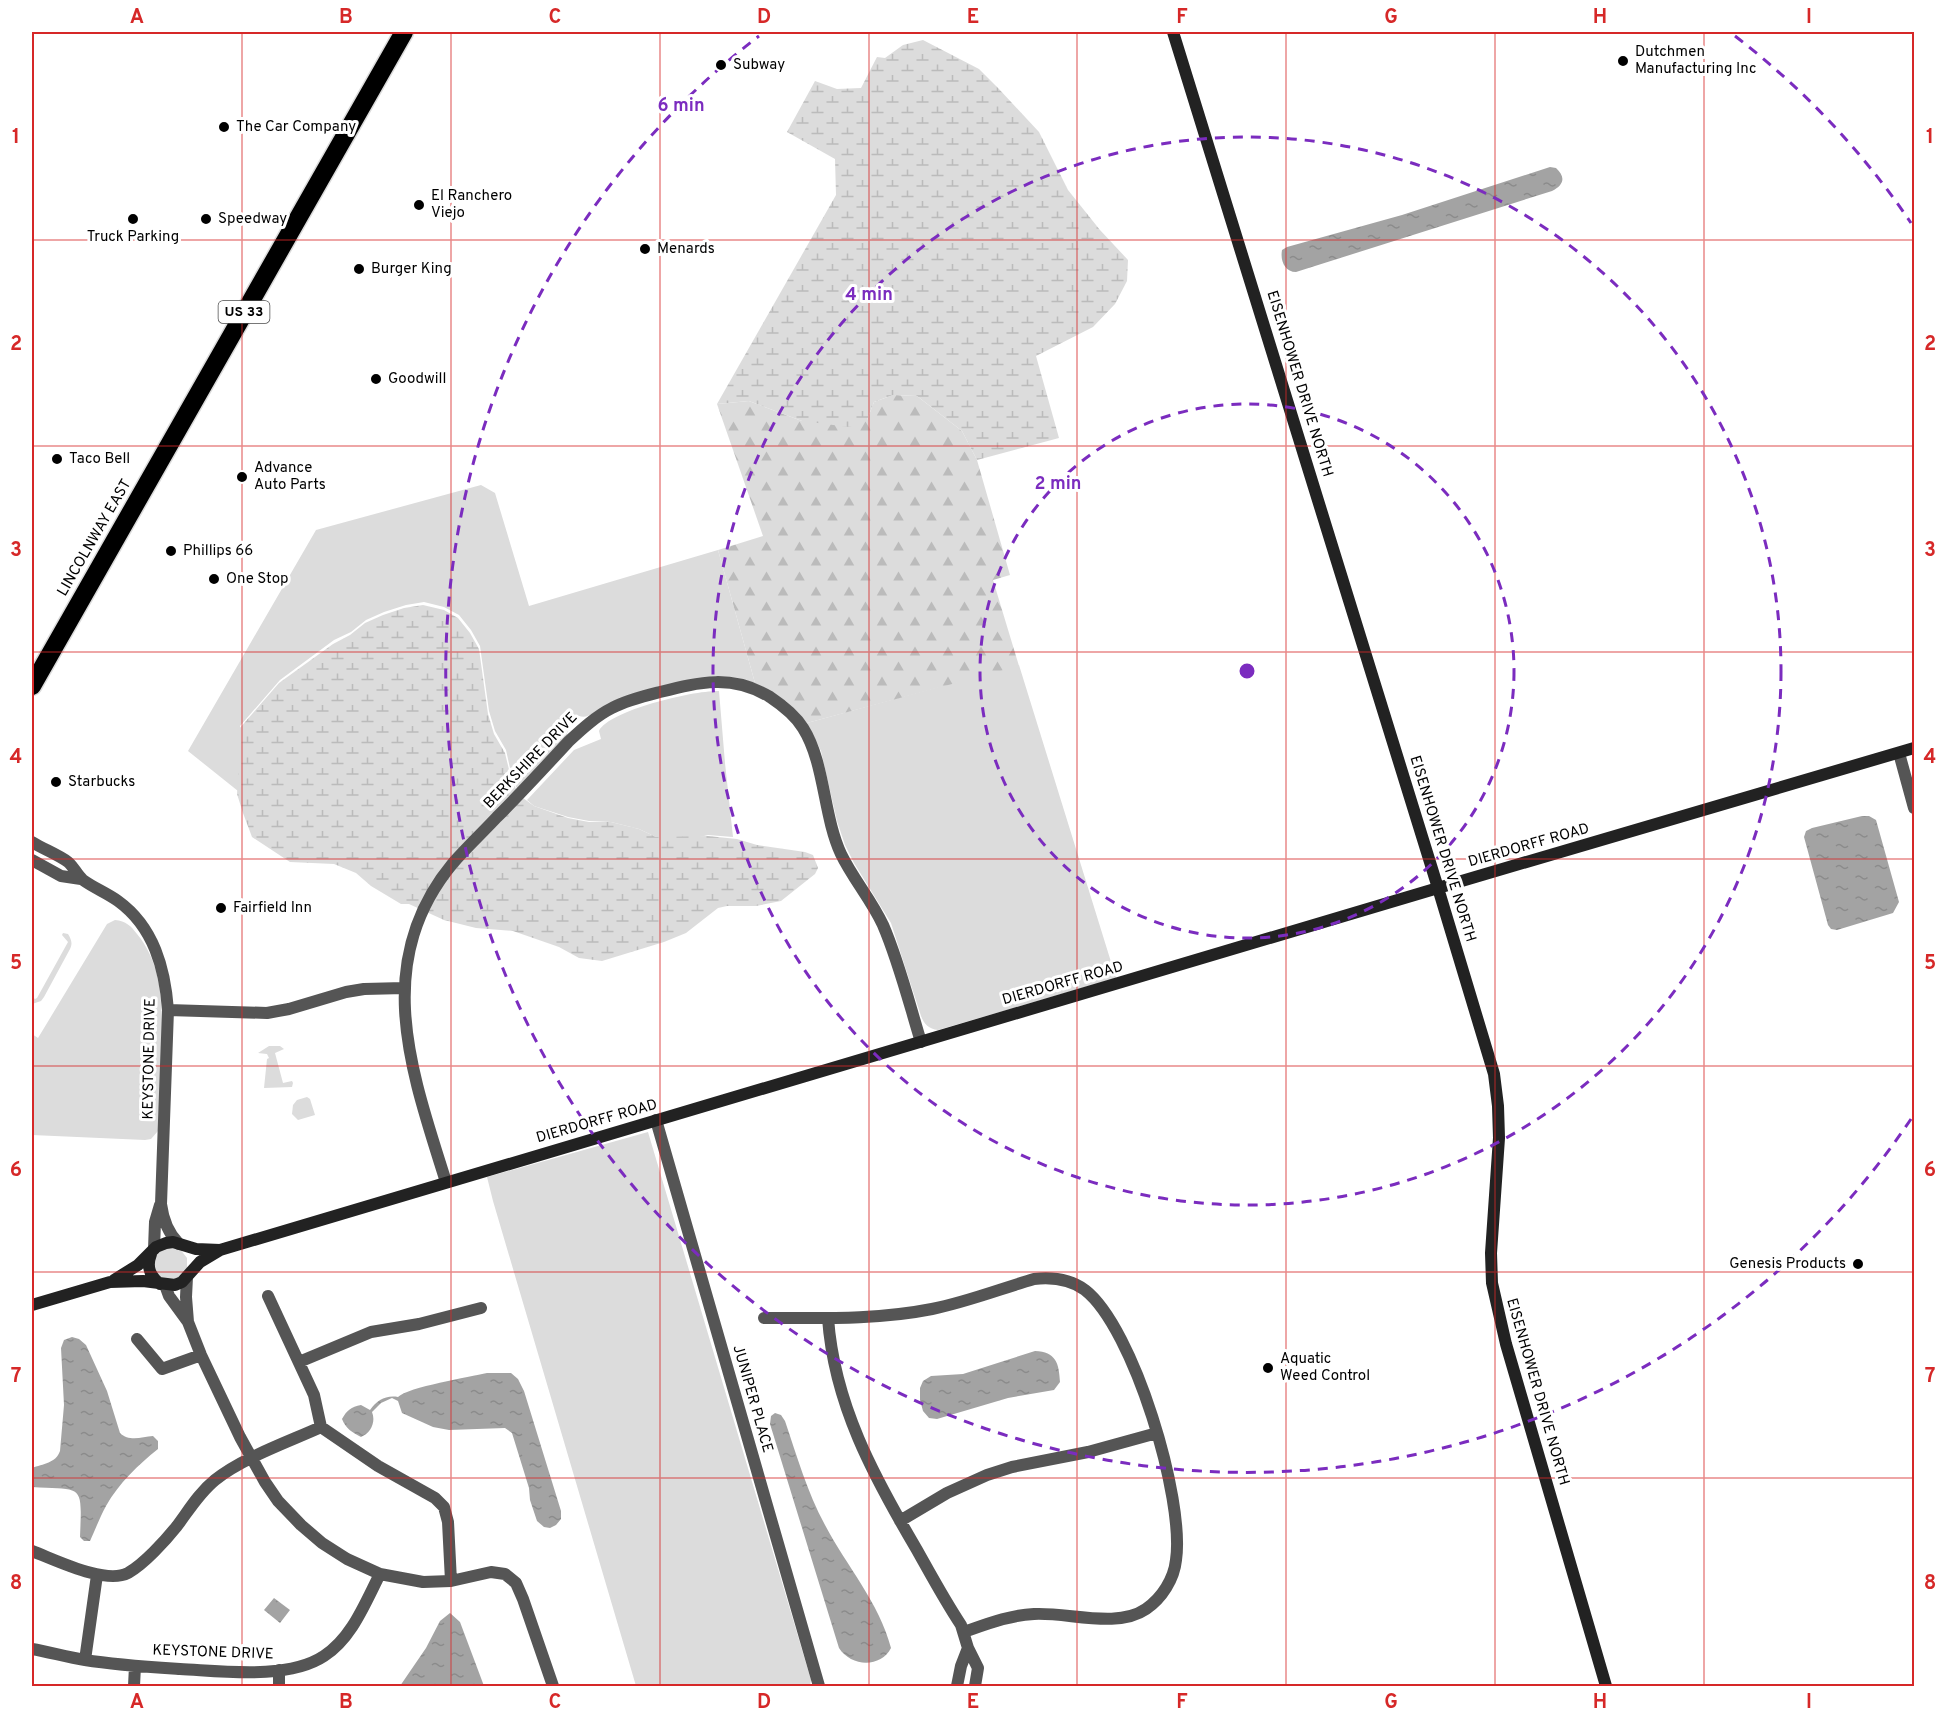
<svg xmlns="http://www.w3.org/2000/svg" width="1946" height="1718" font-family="Overpass,sans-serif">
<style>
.grass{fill:#dcdcdc}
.forest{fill:url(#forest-firs)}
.wetland{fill:url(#wetland-marsh)}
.water{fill:url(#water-ripples)}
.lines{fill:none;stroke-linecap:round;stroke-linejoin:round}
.highway-casing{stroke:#dbdbdb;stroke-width:21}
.street{stroke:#555;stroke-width:12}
.secondary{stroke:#222;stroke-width:12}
.highway{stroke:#000;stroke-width:18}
.grid{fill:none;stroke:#d62828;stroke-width:1.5;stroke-opacity:0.55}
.ring{fill:none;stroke:#7b2cbf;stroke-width:3;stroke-dasharray:10 8}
.poi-dot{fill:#000;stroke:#fff;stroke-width:2}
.labels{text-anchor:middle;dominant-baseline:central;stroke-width:6;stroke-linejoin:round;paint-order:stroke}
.shield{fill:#fff;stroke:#4c4c4c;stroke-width:1.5}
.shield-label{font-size:14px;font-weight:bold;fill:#000}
.poi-label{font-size:15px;fill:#000;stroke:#fff;text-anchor:start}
.street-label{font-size:15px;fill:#000;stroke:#fff}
.centre{fill:#7b2cbf;stroke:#fff;stroke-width:3}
.ring-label{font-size:18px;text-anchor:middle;font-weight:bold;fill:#7b2cbf;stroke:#fff;stroke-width:6;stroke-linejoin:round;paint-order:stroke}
.neatline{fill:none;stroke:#d62828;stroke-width:2}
.grid-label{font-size:20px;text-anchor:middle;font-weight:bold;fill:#d62828}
</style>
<defs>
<pattern id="forest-firs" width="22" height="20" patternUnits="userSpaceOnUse" patternTransform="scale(1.5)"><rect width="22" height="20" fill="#dcdcdc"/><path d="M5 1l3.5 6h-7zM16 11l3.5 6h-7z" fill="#bbb"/></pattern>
<pattern id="wetland-marsh" width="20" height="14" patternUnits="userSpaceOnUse" patternTransform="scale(1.5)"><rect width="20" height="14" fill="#dcdcdc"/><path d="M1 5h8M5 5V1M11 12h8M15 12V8" fill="none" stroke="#bbb"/></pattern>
<pattern id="water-ripples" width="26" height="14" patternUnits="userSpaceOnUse" patternTransform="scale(1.5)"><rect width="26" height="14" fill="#a3a3a3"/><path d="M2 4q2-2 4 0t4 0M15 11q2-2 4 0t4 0" fill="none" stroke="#8b8b8b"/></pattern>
</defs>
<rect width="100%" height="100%" fill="#fff"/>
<path class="grass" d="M481 485 495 493 529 606 718 550 755 683C710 670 686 681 643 694 630 698 616 701 604 707 595 711 589 719 579 716L568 727 567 735 517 789 512 777 506 750 495 731 489 711 480 646 471 630 459 615 444 607 424 602 406 605 384 612 366 620 351 632 334 640 280 680 240 726 242 739 238 791 188 751 316 530Z
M1019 665 1116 978 938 1030C929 1029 924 1024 921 1016L891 923 854 863 845 845 837 821 821 751 807 723Z
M719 691 725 763 733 837 708 835 700 837H656L639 829 611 822 589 821 568 817 534 806 527 800 574 750 601 739 599 731C609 710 696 690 719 691Z
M115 920C126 921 131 926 137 934 166 969 162 1016 161 1057 160 1082 159 1106 158 1131L151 1139 145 1140 32 1135V1034L38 1038 107 924Z
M63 933 68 934C71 939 73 943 70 949L44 997 41 1001 32 1004V997L35 999 37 998 68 942 62 935Z
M269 1046H280L284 1049 275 1053 283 1083 292 1081 293 1083 292 1087 264 1088 267 1059 269 1058 267 1054 258 1053Z
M307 1097 310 1099 315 1115 298 1120 292 1114 293 1105 297 1100Z
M648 1132 811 1680 810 1686H636L493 1201 487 1177Z
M164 1247 180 1249 187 1258V1270L175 1282 158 1278 152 1260 154 1254Z"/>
<path class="forest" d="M893 395 917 396 962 431 977 460 1010 575 993 580 1019 666 807 723 786 701 755 683 718 550 763 536 717 404 749 401 802 421 867 420 874 402Z"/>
<path class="wetland" d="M923 40 979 69 999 89 1039 132 1068 190 1100 230 1128 260 1127 281 1115 304 1093 327 1036 356 1059 438 977 460 962 431 917 396 893 395 874 402 867 420 849 427 802 421 749 401 717 404 836 195 835 159 787 132 815 81 837 89 861 88 877 57 885 58 903 45Z
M423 605 444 610 458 618 470 633 479 649 488 714 494 734 505 753 511 778 519 795 534 806 568 818 589 822H611L639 829 656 837 708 836 737 839 757 845 805 852 813 855 818 868 815 874 781 901 756 906H727L718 908 686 933 664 942 602 961 579 958 559 947 513 931 476 928 444 920 409 904H401L371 886 356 873 334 864 290 862 252 837 243 813 237 794 241 742 239 729 279 683 333 644 350 635 365 623 383 615 404 608Z"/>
<path class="water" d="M1550 167 1556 168C1566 177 1564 185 1552 191L1296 272C1285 272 1280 261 1282 250L1287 247 1402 215Z
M1862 816H1869L1876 820 1899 902 1893 913 1837 930 1831 929 1828 925 1804 837 1806 831 1812 828Z
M72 1337 79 1339 86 1345 107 1391 120 1433C129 1442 142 1437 153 1436L158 1441V1449C138 1465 119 1483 106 1506 100 1517 95 1530 90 1541H84L80 1537C82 1483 84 1490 32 1487V1468C43 1464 56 1463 60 1451L64 1405 61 1348 64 1340Z
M1035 1351C1056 1352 1059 1363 1060 1382L1054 1390 1008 1398 937 1419 929 1418 923 1411 920 1400V1388L923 1381 931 1376 963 1374Z
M487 1373H511L518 1379 524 1391 561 1511V1519L556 1525 550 1528 544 1527 537 1521 530 1500 529 1488 512 1433 505 1428 449 1430 433 1427 402 1413 398 1401 392 1398 381 1403 372 1412C376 1422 371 1433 361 1437 352 1432 346 1429 342 1419 347 1410 351 1407 361 1405L370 1410C377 1400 386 1395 398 1397 408 1387 470 1377 487 1373Z
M775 1413 781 1415 785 1421C797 1456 807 1492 825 1525 847 1567 879 1602 891 1648 881 1668 851 1667 839 1648L770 1424 771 1416Z
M274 1598 290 1610 280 1623 264 1610Z
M450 1613 460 1622 484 1686H400L426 1648 440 1621Z"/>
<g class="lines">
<defs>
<path id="highway" d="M32 686 404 32"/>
</defs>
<use href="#highway" class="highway-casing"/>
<path class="street" d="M1899 753 1914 808
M32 842C43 849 57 854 68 862 74 867 77 875 83 880 94 888 107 893 118 901 154 927 165 969 168 1010L161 1204C163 1220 168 1233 179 1244
M32 860 61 876 81 879
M168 1010 267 1013 289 1009 346 992 364 989 404 988
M656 1120 819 1686
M446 1182C412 1073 370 963 453 863 467 847 483 832 497 817 522 792 545 767 569 741 582 729 596 716 612 708 627 700 644 696 660 692 700 682 732 674 770 697 782 705 795 715 803 728 825 763 823 815 841 854 853 879 871 899 883 925 899 962 909 1003 921 1042
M154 1249 155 1222 160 1205
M187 1277 186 1297 188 1322 201 1355 240 1437 265 1482 278 1501 301 1525 322 1543 347 1559 380 1574 423 1582 451 1581 491 1572 505 1574 516 1583 523 1599 553 1686
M165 1285 169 1296 188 1322
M268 1296 314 1395 321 1427
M764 1318C820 1318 877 1320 932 1309 967 1302 1000 1289 1034 1279 1052 1277 1070 1279 1085 1290 1134 1328 1185 1500 1176 1560 1174 1579 1162 1598 1146 1609 1117 1629 1068 1612 1034 1614 1010 1615 987 1624 964 1632
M828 1318C834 1404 874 1477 917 1550 931 1575 945 1601 961 1625L968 1648
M137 1339 162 1369 201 1355
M299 1362 371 1332 419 1324 481 1308
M900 1521 947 1493 987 1475 1012 1467 1088 1452 1157 1433
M32 1551C54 1559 105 1585 128 1573 144 1564 165 1541 177 1526 189 1510 199 1493 215 1480 242 1458 288 1442 321 1427L378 1466 435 1498 444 1507 448 1522 451 1581
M32 1649C49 1652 67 1657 85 1660 116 1665 149 1667 180 1669 222 1671 288 1680 324 1656 352 1638 365 1603 380 1574
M85 1660 97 1575
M134 1686 135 1666
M279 1686V1670
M957 1686 961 1666 968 1648 978 1668 975 1686"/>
<path class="secondary" d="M1173 32 1438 888 1494 1074 1498 1106 1499 1138 1491 1253 1492 1283 1506 1344 1606 1686
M151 1254C146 1267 150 1276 160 1284
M114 1280 138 1265 156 1247 166 1243 173 1242 196 1249 220 1250
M32 1305 110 1282 143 1281 175 1285 182 1282 200 1262 220 1250 1438 888 1914 748"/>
<use href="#highway" class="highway"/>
</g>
<path class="grid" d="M242 32V1686M451 32V1686M660 32V1686M869 32V1686M1077 32V1686M1286 32V1686M1495 32V1686M1704 32V1686M32 240H1914M32 446H1914M32 652H1914M32 859H1914M32 1066H1914M32 1272H1914M32 1478H1914"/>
<g class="ring">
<circle cx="1247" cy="671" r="267"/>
<circle cx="1247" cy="671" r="534"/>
<path d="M1911 1119A801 801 0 1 1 759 36M1735 36A801 801 0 0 1 1911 223"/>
</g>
<g class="poi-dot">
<circle cx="1623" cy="61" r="6"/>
<circle cx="721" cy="65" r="6"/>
<circle cx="224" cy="127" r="6"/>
<circle cx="419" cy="205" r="6"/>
<circle cx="133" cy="219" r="6"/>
<circle cx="206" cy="219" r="6"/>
<circle cx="645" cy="249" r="6"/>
<circle cx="359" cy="269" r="6"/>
<circle cx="376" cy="379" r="6"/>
<circle cx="57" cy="459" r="6"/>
<circle cx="242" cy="477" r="6"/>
<circle cx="171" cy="551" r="6"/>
<circle cx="214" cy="579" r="6"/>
<circle cx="56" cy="782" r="6"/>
<circle cx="221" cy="908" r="6"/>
<circle cx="1858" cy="1264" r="6"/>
<circle cx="1268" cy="1368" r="6"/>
</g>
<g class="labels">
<rect class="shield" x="218.5" y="301" width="51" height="22" rx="4.5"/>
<g class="shield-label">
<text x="244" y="312">US 33</text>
</g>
<g class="poi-label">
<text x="1635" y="52">Dutchmen<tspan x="1635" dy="17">Manufacturing Inc</tspan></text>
<text x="733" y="65">Subway</text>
<text x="236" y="127">The Car Company</text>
<text x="431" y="196">El Ranchero<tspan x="431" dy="17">Viejo</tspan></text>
<text x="218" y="219">Speedway</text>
<text x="133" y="237" text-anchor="middle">Truck Parking</text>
<text x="657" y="249">Menards</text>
<text x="371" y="269">Burger King</text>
<text x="388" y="379">Goodwill</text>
<text x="69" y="459">Taco Bell</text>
<text x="254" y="468">Advance<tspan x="254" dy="17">Auto Parts</tspan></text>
<text x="183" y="551">Phillips 66</text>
<text x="226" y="579">One Stop</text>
<text x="68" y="782">Starbucks</text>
<text x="233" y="908">Fairfield Inn</text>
<text x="1846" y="1264" text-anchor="end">Genesis Products</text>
<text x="1280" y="1359">Aquatic<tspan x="1280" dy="17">Weed Control</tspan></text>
</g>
<g class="street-label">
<text transform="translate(1299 384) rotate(73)">EISENHOWER DRIVE NORTH</text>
<text transform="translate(95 538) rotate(-60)">LINCOLNWAY EAST</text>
<text transform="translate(531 761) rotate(-46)">BERKSHIRE DRIVE</text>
<text transform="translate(1529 846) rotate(-16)">DIERDORFF ROAD</text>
<text transform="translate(1442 849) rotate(73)">EISENHOWER DRIVE NORTH</text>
<text transform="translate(1063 984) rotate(-16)">DIERDORFF ROAD</text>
<text transform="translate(150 1059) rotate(-89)">KEYSTONE DRIVE</text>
<text transform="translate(597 1122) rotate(-16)">DIERDORFF ROAD</text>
<text transform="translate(1537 1392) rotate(74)">EISENHOWER DRIVE NORTH</text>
<text transform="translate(752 1399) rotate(74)">JUNIPER PLACE</text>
<text transform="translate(213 1653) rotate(2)">KEYSTONE DRIVE</text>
</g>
</g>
<circle cx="1247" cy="671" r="9" class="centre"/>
<g class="ring-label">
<text x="681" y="111">6 min</text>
<text x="869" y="300">4 min</text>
<text x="1058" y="489">2 min</text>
</g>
<rect width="1946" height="1718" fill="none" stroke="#ffffff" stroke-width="66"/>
<rect x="33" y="33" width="1880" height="1652" class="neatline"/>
<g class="grid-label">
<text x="137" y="23">A</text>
<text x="346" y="23">B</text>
<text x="555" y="23">C</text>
<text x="764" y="23">D</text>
<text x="973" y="23">E</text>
<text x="1182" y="23">F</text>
<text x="1391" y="23">G</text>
<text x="1600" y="23">H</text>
<text x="1809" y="23">I</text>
<text x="16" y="143">1</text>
<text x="1930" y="143">1</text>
<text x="16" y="350">2</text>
<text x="1930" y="350">2</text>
<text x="16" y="556">3</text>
<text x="1930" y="556">3</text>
<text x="16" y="763">4</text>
<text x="1930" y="763">4</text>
<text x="16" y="969">5</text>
<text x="1930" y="969">5</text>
<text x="16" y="1176">6</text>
<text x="1930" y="1176">6</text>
<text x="16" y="1382">7</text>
<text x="1930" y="1382">7</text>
<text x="16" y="1589">8</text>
<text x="1930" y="1589">8</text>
<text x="137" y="1708">A</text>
<text x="346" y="1708">B</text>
<text x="555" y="1708">C</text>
<text x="764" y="1708">D</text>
<text x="973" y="1708">E</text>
<text x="1182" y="1708">F</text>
<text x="1391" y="1708">G</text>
<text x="1600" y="1708">H</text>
<text x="1809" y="1708">I</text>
</g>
</svg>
